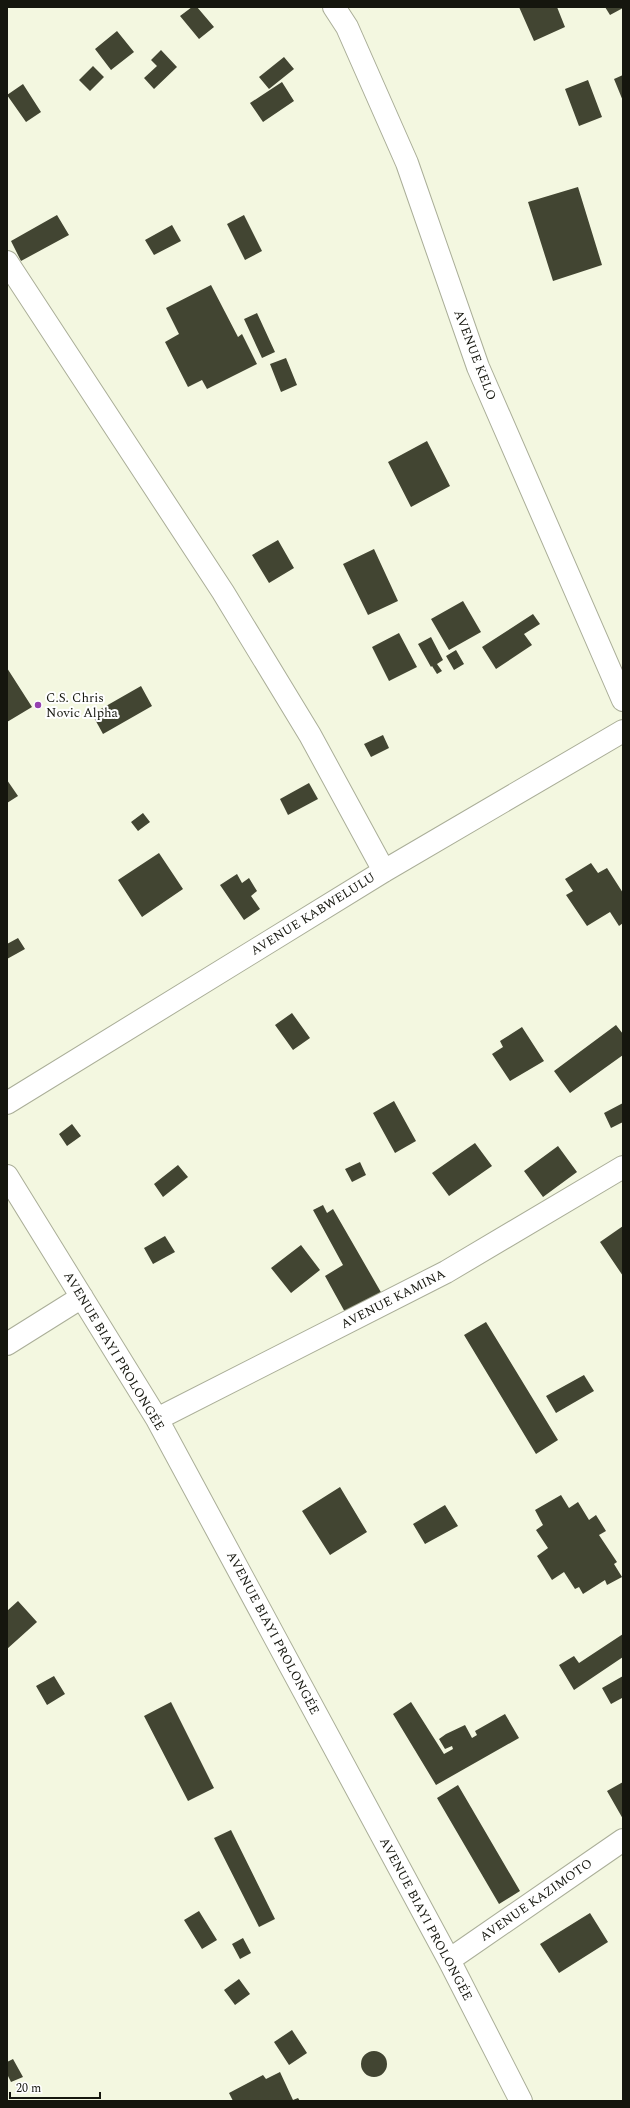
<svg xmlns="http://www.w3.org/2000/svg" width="630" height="2108" font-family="Spectral,serif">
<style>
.building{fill:#424532}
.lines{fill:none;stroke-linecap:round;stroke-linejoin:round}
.minor-casing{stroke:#aaae98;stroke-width:24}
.minor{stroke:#fff;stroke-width:22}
.poi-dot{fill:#9541b0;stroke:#fff;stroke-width:1.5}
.labels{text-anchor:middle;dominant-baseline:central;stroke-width:4;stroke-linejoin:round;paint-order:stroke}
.street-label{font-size:13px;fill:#15160e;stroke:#fff}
.poi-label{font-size:13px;fill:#15160e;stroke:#fff;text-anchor:start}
</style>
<rect width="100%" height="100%" fill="#f3f7e0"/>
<path class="building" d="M192 7H197L214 27 199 39 180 16Z
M519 7H557L565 27 534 41Z
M605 7H623V8L610 15Z
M117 31 134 52 111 70 95 49Z
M161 50 177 67 154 89 144 78 157 66 151 60Z
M284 57 294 69 269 89 259 77Z
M93 66 104 77 90 91 79 80Z
M623 75V101L614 79Z
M588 80 602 117 579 126 565 89Z
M282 82 294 101 263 122 250 103Z
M23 84 41 112 26 122 7 95Z
M578 187 602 265 553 281 528 202Z
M57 215 69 235 21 261 11 241Z
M244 215 262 251 245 260 227 224Z
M172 225 181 241 154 255 145 240Z
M211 285 238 337 242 334 257 364 207 389 202 380 188 387 165 342 179 334 166 308Z
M257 313 275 352 262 358 244 319Z
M286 358 297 385 281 392 270 364Z
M427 441 450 486 411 507 388 462Z
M278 540 294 568 269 583 252 555Z
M374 549 398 601 368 615 343 564Z
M463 601 481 632 449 650 431 619Z
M533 614 540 624 524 634 532 645 496 669 482 647Z
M399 633 417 667 389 681 372 647Z
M431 637 443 660 437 664 442 671 437 674 432 666 431 667 418 644Z
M456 650 464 664 454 670 446 656Z
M7 668 32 707 7 722Z
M141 686 152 706 103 734 92 714Z
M383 735 389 748 371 757 364 744Z
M7 780 18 796 7 803Z
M309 783 318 799 288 815 280 799Z
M143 813 150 822 138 831 131 822Z
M159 853 183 889 142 917 118 880Z
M591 863 598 873 607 868 623 893V923L619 926 610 912 587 926 566 895 573 891 565 879Z
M237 874 242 883 249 878 257 891 251 896 260 909 244 920 220 885Z
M18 938 25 949 7 959V944Z
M292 1013 310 1038 293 1050 275 1025Z
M616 1025 623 1034V1055L570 1093 554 1071Z
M522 1027 544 1061 510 1081 492 1054 503 1047 500 1041Z
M394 1101 416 1141 395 1153 373 1113Z
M623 1103V1122L611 1128 604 1113Z
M72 1124 81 1136 67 1146 59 1134Z
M475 1143 492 1166 449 1196 432 1173Z
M558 1146 577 1172 543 1197 524 1171Z
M360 1162 366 1175 352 1182 345 1169Z
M178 1165 188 1177 163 1197 154 1184Z
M323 1205 327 1213 333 1209 382 1294 346 1314 325 1276 343 1265 313 1210Z
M623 1226V1276L600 1242Z
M165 1236 175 1252 153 1264 144 1248Z
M301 1245 320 1270 291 1293 271 1268Z
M486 1322 558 1440 536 1454 464 1335Z
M584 1375 594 1391 556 1413 546 1396Z
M340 1487 367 1532 330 1555 302 1511Z
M561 1495 569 1508 578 1502 589 1520 596 1515 606 1531 599 1535 617 1562 614 1564 622 1577 607 1585 605 1580 583 1594 579 1587 575 1589 564 1572 552 1580 537 1556 548 1548 536 1530 543 1525 535 1510Z
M445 1505 458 1526 425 1544 413 1524Z
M18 1601 37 1622 7 1649V1611Z
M623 1634V1657L574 1690 559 1665 574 1656 579 1663Z
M54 1676 65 1694 47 1705 36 1686Z
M623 1676V1700L622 1698 611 1704 602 1688Z
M171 1702 214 1788 188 1801 144 1716Z
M411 1702 444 1754 453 1749 452 1746 445 1749 439 1739 446 1734 465 1725 472 1738 477 1735 475 1731 505 1714 519 1738 436 1785 393 1714Z
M623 1782V1819L607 1791Z
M458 1785 520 1891 499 1904 437 1798Z
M231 1830 275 1919 259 1927 214 1838Z
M199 1911 217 1940 202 1949 184 1920Z
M590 1913 608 1942 559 1973 540 1944Z
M243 1938 251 1953 240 1959 232 1944Z
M239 1979 250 1994 235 2005 224 1990Z
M292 2030 307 2053 289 2065 274 2042Z
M361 2064a13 13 0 1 1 26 0a13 13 0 1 1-26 0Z
M13 2059 23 2077 11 2082 7 2074V2062Z
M280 2072 293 2100 298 2098 300 2101H233L229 2093 263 2075 266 2079Z"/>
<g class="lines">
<defs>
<path id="minor" d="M334 7 347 27 407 163 478 367 623 700
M7 262 223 592 310 735 384 871
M7 1103 384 871 623 731
M7 1176 157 1419 449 1960 521 2101
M7 1344 82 1297
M157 1419 446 1272 623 1167
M449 1960 623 1840"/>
</defs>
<use href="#minor" class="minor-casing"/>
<use href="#minor" class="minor"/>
</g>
<circle class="poi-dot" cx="38" cy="705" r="4"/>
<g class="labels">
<g class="street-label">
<text transform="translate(475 355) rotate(69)">AVENUE KELO</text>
<text transform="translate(313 914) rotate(-32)">AVENUE KABWELULU</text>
<text transform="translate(393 1299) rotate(-27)">AVENUE KAMINA</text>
<text transform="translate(114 1351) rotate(59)">AVENUE BIAYI PROLONGÉE</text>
<text transform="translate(273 1633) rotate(62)">AVENUE BIAYI PROLONGÉE</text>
<text transform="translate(536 1900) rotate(-35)">AVENUE KAZIMOTO</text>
<text transform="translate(426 1919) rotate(62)">AVENUE BIAYI PROLONGÉE</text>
</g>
<g class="poi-label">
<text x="46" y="698">C.S. Chris<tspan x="46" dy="15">Novic Alpha</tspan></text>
</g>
</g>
<rect width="630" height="2108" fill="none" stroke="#15160e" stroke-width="16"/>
<path d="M10 2092v6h90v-6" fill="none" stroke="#15160e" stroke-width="2"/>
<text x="16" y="2092" font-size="12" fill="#15160e" stroke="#ffffff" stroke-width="3" paint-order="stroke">20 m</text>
</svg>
